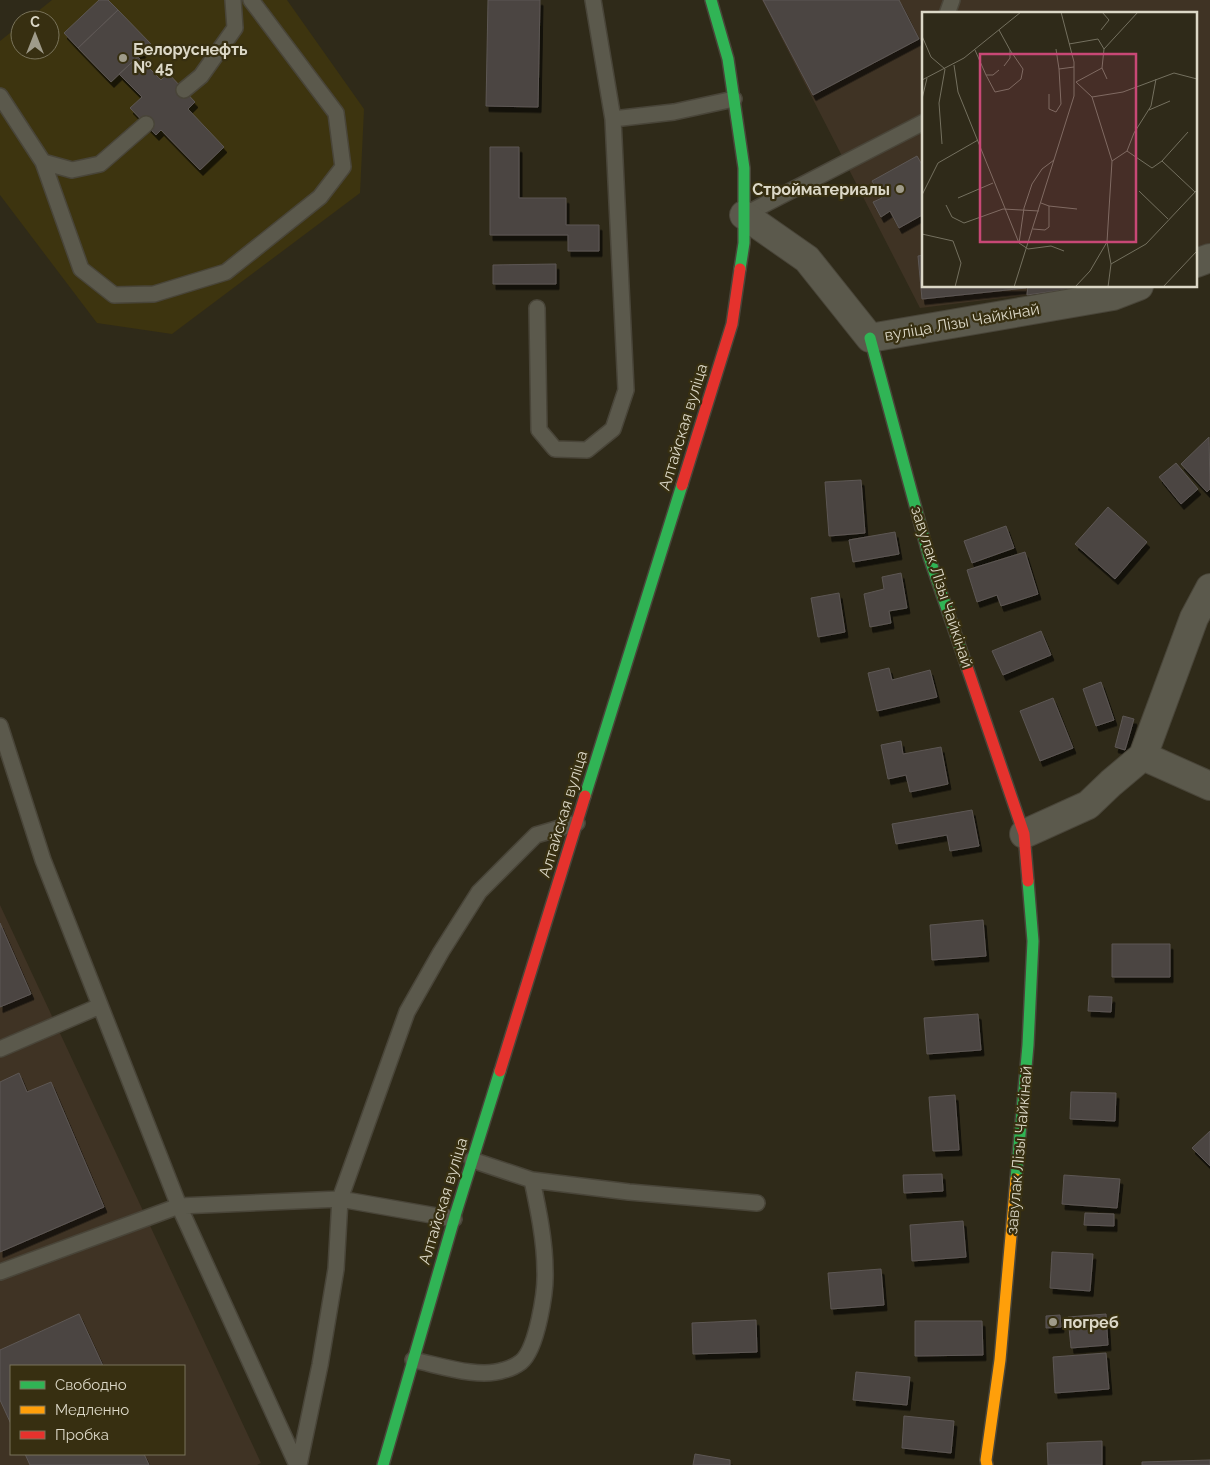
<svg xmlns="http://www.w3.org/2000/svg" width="1210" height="1465" font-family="Raleway,sans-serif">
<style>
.built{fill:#3d340f}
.industrial{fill:#3f3324;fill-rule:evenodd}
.building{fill:#4b4542;stroke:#5d5754;filter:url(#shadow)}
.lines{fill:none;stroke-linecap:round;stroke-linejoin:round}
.lane-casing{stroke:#494539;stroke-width:18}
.street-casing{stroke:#494539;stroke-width:30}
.fast-casing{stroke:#494539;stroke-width:14}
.slow-casing{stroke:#494539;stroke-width:14}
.jam-casing{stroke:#494539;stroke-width:14}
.lane{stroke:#5b594c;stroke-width:15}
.street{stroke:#5b594c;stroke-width:28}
.fast{stroke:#30b455;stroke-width:11}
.slow{stroke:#ff9f0a;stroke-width:11}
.jam{stroke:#e5322d;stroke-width:11}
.poi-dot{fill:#9f9b8a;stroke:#372f11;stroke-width:2}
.labels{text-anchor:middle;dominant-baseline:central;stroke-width:4.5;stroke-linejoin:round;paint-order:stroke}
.poi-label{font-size:16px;font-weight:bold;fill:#dcd8c7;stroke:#372f11;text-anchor:start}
.street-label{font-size:16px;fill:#dcd8c7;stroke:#372f11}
.inset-road{fill:none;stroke:#74705f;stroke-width:1}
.view{fill:#c84876;fill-opacity:0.15;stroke:#c84876;stroke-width:2.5}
.inset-edge{fill:none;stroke:#dcd8c7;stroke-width:2.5}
</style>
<defs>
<filter id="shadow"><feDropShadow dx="3" dy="5.5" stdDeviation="0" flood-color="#0009"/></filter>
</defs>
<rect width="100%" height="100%" fill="#2f2a19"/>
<path class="built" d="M52 0H287L364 109 360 193 172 334 97 323 0 195V41L20 25V50H50V20H27Z"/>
<path class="industrial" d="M762 0H1210V243L1196 249V14H924V286H1101L920 308Z
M0 905 261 1463 257 1465H0ZM11 1366H184V1454H11Z"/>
<path class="building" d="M99 0H108L118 10 78 48 64 33Z
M488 0H540L538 107 486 106Z
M763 0H899L919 39 813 95Z
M118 10 151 44 111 82 78 48Z
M138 57 161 80 168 73 195 102 188 109 224 147 200 170 161 130 156 135 130 108 142 97 119 74Z
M490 147H519V198H566V225H599V251H568V235H490Z
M917 156 924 168V214L899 228 890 211 881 217 873 202 882 198 872 181Z
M924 255V286H1025L1026 288 922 299 918 256Z
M556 264V284H493V265Z
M1028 286H1091L1027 295Z
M1209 437 1210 489 1207 492 1181 464Z
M1176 463 1198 489 1181 504 1159 477Z
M861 480 865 533 829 536 825 482Z
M1108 507 1147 542 1115 579 1075 544Z
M1006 526 1014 548 972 563 964 541Z
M895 532 899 554 853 562 849 540Z
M1025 552 1038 594 1001 606 997 595 977 602 967 570Z
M901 573 907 608 889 611 891 623 870 627 864 594 884 589 882 577Z
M839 593 845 632 818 637 811 598Z
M1041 631 1051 655 1003 675 992 651Z
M889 668 892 680 930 670 937 697 877 711 868 673Z
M1101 682 1114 720 1096 726 1083 689Z
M1053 698 1073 748 1040 761 1020 711Z
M1123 716 1134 719 1125 750 1115 747Z
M901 741 903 754 941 747 948 784 910 792 906 775 888 779 881 745Z
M972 810 979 846 950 851 947 835 896 844 892 824Z
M983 920 986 956 932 960 930 925Z
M0 923 31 994 0 1007Z
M1112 944H1170V977H1112Z
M1089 996 1112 997 1111 1012 1088 1011Z
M978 1014 981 1050 927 1054 924 1018Z
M19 1073 27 1092 51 1082 104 1207 0 1252V1082Z
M1071 1092 1116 1093 1115 1121 1070 1119Z
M955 1095 959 1150 933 1151 929 1097Z
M1210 1131V1166L1192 1148Z
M942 1174 943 1191 904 1193 903 1175Z
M1064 1175 1120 1179 1117 1208 1062 1204Z
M1085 1213 1114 1214V1226L1084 1225Z
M963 1221 966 1257 912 1261 910 1225Z
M1052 1252 1093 1254 1090 1291 1050 1288Z
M881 1269 884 1305 831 1309 828 1273Z
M79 1314 103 1366H11V1424L0 1400V1350Z
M1106 1314 1108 1345 1071 1348 1068 1317Z
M1060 1315 1061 1327 1046 1328V1316Z
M756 1320 757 1352 693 1354 692 1323Z
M915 1321H982L983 1355 915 1356Z
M1106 1353 1109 1389 1055 1393 1053 1357Z
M856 1372 910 1377 907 1405 853 1400Z
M904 1416 954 1421 951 1453 902 1448Z
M1102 1441V1465H1048L1047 1443Z
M25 1454H144L149 1465H30Z
M695 1454 730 1460V1465H693Z
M1210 1460V1465H1142V1462Z"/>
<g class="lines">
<defs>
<path id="lane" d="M593 0 613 119
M947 14 952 0
M184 90 201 76 235 28 233 0
M0 96 43 162 72 170 100 164 146 124
M43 162 81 269 114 295 154 294 226 272 320 197 343 167 336 113 251 0
M744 215 924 122
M537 308 539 430 555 449 587 450 613 429 626 390 613 119 674 112 734 99
M0 726 43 860 179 1206 297 1465
M0 1049 100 1006
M532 1180 629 1192 757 1203
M0 1272 179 1206 340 1199 454 1219
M413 1360C439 1365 479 1379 504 1370 509 1369 517 1365 521 1362 537 1349 546 1291 545 1271 545 1241 538 1208 532 1180L472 1160
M299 1465 320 1365 336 1269 340 1199 407 1012 441 952 479 892 536 835 577 823"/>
<path id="street" d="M744 215 807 259 870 338 1113 296 1139 286
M1196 263 1210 258
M1143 756 1210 786
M1024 834 1088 805 1111 783 1143 756 1194 618 1210 588"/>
<path id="fast" d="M711 0 728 59 744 168V243L740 269
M870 338 929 557 967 667
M585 796 682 485
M1016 1179 1028 1045 1033 941 1028 881
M383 1465 454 1219 500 1071"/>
<path id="slow" d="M987 1465 986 1460 1000 1360 1016 1179"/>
<path id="jam" d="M682 485 732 324 740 269
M967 667 1024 834 1028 881
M500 1071 585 796"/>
</defs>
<use href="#lane" class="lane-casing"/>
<use href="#street" class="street-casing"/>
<use href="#fast" class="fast-casing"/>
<use href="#slow" class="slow-casing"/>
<use href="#jam" class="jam-casing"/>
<use href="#lane" class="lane"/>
<use href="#street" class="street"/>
<use href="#fast" class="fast"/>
<use href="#slow" class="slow"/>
<use href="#jam" class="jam"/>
</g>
<g class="poi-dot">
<circle cx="123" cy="58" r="5"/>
<circle cx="900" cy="189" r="5"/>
<circle cx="1053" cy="1322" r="5"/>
</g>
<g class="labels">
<g class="poi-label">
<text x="133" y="49">Белоруснефть<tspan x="133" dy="18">№ 45</tspan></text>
<text x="890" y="189" text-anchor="end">Стройматериалы</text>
<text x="1063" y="1322">погреб</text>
</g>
<g class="street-label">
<text transform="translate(962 322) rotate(-10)">вуліца Лізы Чайкінай</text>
<text transform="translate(683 427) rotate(-73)">Алтайская вуліца</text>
<text transform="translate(942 587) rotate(72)">завулак Лізы Чайкінай</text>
<text transform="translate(563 814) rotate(-73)">Алтайская вуліца</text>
<text transform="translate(1019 1150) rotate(-85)">завулак Лізы Чайкінай</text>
<text transform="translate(443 1201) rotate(-73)">Алтайская вуліца</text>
</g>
</g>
<g transform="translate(922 12)">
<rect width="275" height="275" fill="#2f2a19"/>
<path class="inset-road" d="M77 18 88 38V46L82 54M179 18 187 8 180 0M0 24 9 45 23 57 17 91 20 132M147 32 176 27 182 37 180 56M134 37 137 57M182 37 216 0M53 38 64 63H71L77 58M32 53 36 80 97 231 106 237 129 234 142 239M64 63 73 80 87 77 99 67 101 57 88 38M185 67 180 56 154 70 170 85 201 80 252 61 275 67M0 68 42 46 99 0M127 82V97L134 100 139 92 137 57 152 55M170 85 190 149 185 230 189 252 186 275M0 87 5 66M227 98 248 89M266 120 240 149 273 180M205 139 230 156 240 149M190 149 205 139 212 121 229 94 234 67M217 179 246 207M0 183 16 151 56 128M36 186 71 171M24 193 30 205 42 211 81 197 117 199M127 194 155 197M111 217 123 218 127 215V194L119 191M0 222 31 229 39 251 33 275M97 231 102 196 110 172 120 157 132 148M189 252 224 232 275 178M92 275 152 84V50L139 0M153 275 168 259 185 230M168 275H186M241 275 275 239"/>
<path class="view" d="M58 42H214V230H58Z"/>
<rect width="275" height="275" class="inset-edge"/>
</g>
<rect x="10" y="1365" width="175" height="90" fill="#372f11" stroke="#79735a"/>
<rect x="20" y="1381" width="25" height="8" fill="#30b455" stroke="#79735a"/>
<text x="55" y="1390" font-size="15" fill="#dcd8c7">Свободно</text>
<rect x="20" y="1406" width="25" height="8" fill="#ff9f0a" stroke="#79735a"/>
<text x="55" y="1415" font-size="15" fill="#dcd8c7">Медленно</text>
<rect x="20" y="1431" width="25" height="8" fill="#e5322d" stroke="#79735a"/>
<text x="55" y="1440" font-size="15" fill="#dcd8c7">Пробка</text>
<g transform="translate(35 35)"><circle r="24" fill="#372f11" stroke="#79735a"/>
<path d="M0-4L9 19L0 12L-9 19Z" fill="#9f9b8a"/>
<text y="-8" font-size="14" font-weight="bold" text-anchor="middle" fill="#dcd8c7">С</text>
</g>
</svg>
